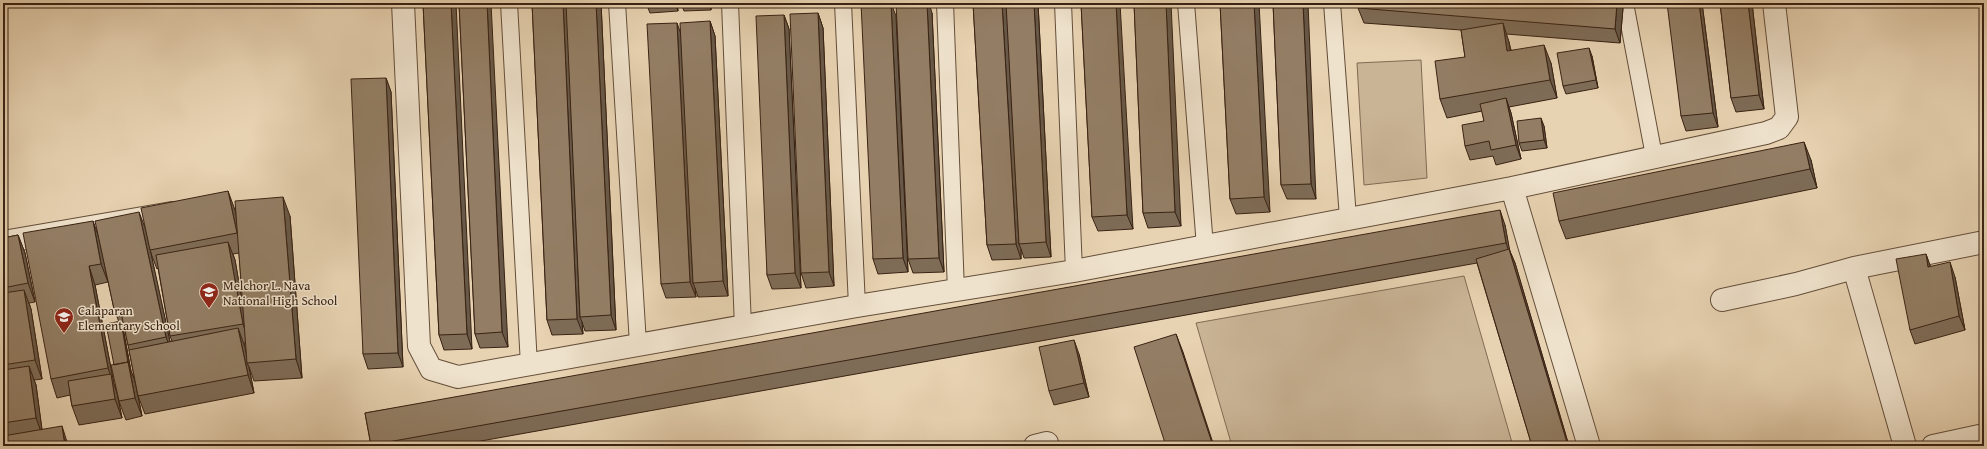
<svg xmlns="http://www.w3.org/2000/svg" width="1987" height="449" font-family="'Gentium Book Plus',serif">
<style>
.green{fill:#c9b496;stroke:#816b54}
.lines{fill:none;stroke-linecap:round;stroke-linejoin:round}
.lane-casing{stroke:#644e3a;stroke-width:18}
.street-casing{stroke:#644e3a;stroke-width:24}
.lane{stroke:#efe2cc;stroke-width:16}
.street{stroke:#efe2cc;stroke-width:22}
.wall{fill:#7e6c57;stroke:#392213;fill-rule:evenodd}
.shaded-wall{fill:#675847;stroke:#392213}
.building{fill:#937e65;stroke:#392213}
.labels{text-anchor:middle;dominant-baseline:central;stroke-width:3;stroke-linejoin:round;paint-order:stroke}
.poi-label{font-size:13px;fill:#392213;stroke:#efe2cc;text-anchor:start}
</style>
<rect width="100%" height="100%" fill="#e7d2b1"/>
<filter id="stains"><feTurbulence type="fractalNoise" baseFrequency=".005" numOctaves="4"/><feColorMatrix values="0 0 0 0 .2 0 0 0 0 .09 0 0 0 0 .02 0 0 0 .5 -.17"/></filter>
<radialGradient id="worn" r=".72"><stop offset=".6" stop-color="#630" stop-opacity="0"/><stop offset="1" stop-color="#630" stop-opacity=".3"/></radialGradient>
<path class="green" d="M1421 60 1427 178 1364 185 1357 63Z
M1464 276 1513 446H1232L1196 323Z"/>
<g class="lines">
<defs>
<path id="lane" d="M509 3 529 365
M617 3 638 344
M730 3 743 327
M843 3 857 306
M945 3 956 291
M1063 3 1074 271
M1186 3 1205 247
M1332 3 1348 218
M1625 3 1654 156"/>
<path id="street" d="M403 3 419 346 431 369 458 377 857 306 1074 271 1512 188 1766 133 1779 128 1787 117 1774 3
M1512 188 1589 446
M3 242 172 213
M1854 268 1905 446
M1722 300 1796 284 1854 268 1984 242
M1035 446 1047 443
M1933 446 1984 435"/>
</defs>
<use href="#lane" class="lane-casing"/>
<use href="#street" class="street-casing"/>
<use href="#lane" class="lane"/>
<use href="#street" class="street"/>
</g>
<path class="wall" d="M423 3 472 349 444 350 439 335Z
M459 3 508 347 480 348 475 334Z
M532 3H601L616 330 585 331 582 322 583 334 552 335 547 320Z
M646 3H677L678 11 650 13Z
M681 3H711V10L684 11Z
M760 3H789V4L760 5Z
M973 3H1038L1051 257 1024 258 1021 249V259L992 260 987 245Z
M1081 3 1133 229 1098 231 1092 217Z
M1134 3 1181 226 1148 228 1143 213Z
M1220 3 1270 212 1236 214 1230 199Z
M1273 3 1316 199H1287L1281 185Z
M1359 3H1621L1623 8 1620 43 1506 34 1509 42 1511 50 1551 63 1557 98 1509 107 1511 113 1521 159 1496 165 1493 156 1470 160 1465 146 1484 121 1482 111 1447 118 1440 99 1465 57 1461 30 1364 23 1358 8Z
M1702 3 1718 127 1686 131 1681 116Z
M1720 3H1752L1764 109 1736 112 1731 98Z
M818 13 823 28 834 286 806 288 801 273Z
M932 13 944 272 913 273 908 259Z
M784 15 789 29 801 288 772 289 767 275Z
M896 16 908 272 878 274 873 259Z
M710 21 715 36 728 296 698 297 695 288 696 297 666 298 661 284Z
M1592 56 1598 88 1566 94 1563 86Z
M386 78 391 92 403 367 368 369 363 354Z
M1544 126 1547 148 1522 151 1519 143Z
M1811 160 1817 188 1566 239 1559 221Z
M235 210 236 215 290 216 302 378 254 381 249 367 254 393 145 414 138 396 129 350 128 345 124 327H123L131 371 135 381 142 416 126 420 118 399 122 418 79 425 72 406 70 395 57 398 51 379 98 233 146 230ZM150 251 157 269 158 268 170 336 172 341 170 342ZM239 253 243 306 235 260 233 254ZM105 267 114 309 119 322 114 365 117 392 114 384 95 285 108 282ZM244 343H246L247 357 245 347Z
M1505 225 1509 249 1515 263 1569 446H1532L1477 263 453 446H371L365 413Z
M18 235 25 253 35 302 29 303 31 309 42 379 34 380 36 385 42 430 68 445 3 446V238Z
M1926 254 1930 266 1955 277 1965 330 1915 344 1910 330Z
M1079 354 1089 397 1054 405 1049 391Z"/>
<path class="shaded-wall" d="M451 3H456L472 349 467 334Z
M487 3H491L508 347 502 332Z
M563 3H567L580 317 582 322 583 334 577 319Z
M596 3H601L616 330 611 315Z
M675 3H677L678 11Z
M709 3H711V10Z
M891 3 896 16 908 272 903 258Z
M927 3H929L932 13 944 272 939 258Z
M1002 3H1007L1019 244 1021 249V259L1016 244Z
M1034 3H1038L1051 257 1046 242Z
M1116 3H1120L1133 229 1127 215Z
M1166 3H1171L1181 226 1175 212Z
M1254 3H1259L1270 212 1264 197Z
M1303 3H1308L1316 199 1311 184Z
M1617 3H1621L1623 8 1620 43 1615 29Z
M1699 3H1702L1718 127 1713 113Z
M1748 3H1752L1764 109 1759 95Z
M818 13 823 28 834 286 829 272Z
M784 15 789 29 801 288 795 273Z
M710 21 715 36 728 296 723 281Z
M677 23 682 37 693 283 695 288 696 297 690 282Z
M1503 23 1509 42 1513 69 1507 51Z
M1544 45 1551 63 1557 98 1550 80Z
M1589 48 1592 56 1598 88 1596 80Z
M386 78 391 92 403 367 398 353Z
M1506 98 1511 113 1521 159 1516 145Z
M1541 118 1544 126 1547 148 1544 140Z
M1804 142 1811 160 1817 188 1810 169Z
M228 191 235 210 244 252 237 233Z
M283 197 290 216 302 378 296 359Z
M1500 210 1505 225 1511 257 1506 243Z
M139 212 146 230 173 355 166 337Z
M93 221 100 240 108 282 101 264Z
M18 235 25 253 35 302 28 283Z
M228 242 235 260 249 342 243 324Z
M1509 249 1515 263 1569 446H1568Z
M1926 254 1931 268 1928 267Z
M1950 262 1955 277 1965 330 1959 316Z
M89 266 95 285 114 384 117 393 122 418 115 399 111 377 108 368Z
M24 290 31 309 42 379 35 360Z
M121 321 123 329 131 371 135 381 142 416 135 398Z
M238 328 245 347 248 363H247L249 367 254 393 248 375Z
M1176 334 1183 352 1214 446H1213Z
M1074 340 1079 354 1089 397 1084 383Z
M29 366 36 385 43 437 36 418Z
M62 426 68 445 69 446H65Z"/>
<path class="building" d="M423 3H451L467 334 439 335Z
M459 3H487L502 332 475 334Z
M532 3H563L577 319 547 320Z
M566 3H596L611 315 580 317Z
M861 3H891L903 258 873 259Z
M896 3H927L939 258 908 259Z
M973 3H1002L1016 244 987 245Z
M1006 3H1034L1046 242 1019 244Z
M1081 3H1116L1127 215 1092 217Z
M1134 3H1166L1175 212 1143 213Z
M1220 3H1254L1264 197 1230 199Z
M1273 3H1303L1311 184 1281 185Z
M1359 3H1617L1615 29 1358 8Z
M1667 3H1699L1713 113 1681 116Z
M1720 3H1748L1759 95 1731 98Z
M818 13 829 272 801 273 790 14Z
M784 15 795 273 767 275 756 16Z
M710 21 723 281 693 283 680 23Z
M677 23 690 282 661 284 647 24Z
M1503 23 1507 51 1544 45 1550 80 1440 99 1435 61 1465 57 1461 30Z
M1589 48 1596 80 1563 86 1557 53Z
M386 78 398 353 363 354 351 79Z
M1506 98 1516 145 1491 150 1489 141 1465 146 1462 125 1484 121 1480 104Z
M1541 118 1544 140 1519 143 1517 121Z
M1804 142 1810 169 1559 221 1553 193Z
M228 191 237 233 150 250 141 208Z
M283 197 296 359 247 363 235 201Z
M1500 210 1506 243 371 445 365 413Z
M139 212 166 337 128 345 120 308 114 309 95 221Z
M93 221 101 264 89 266 108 368 51 379 23 233Z
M18 235 28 283 3 288V238Z
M228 242 243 324 170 336 156 255Z
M1509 249 1568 446H1532L1476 259Z
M1926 254 1928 267 1950 262 1959 316 1910 330 1896 259Z
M24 290 35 360 3 365V293Z
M121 321 128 363V362L114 365 106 324Z
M238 328 248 375 138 396 129 350Z
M1176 334 1213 446H1166L1134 347Z
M1074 340 1084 383 1049 391 1039 347Z
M128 362 135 398 119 401 111 365Z
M29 366 36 418 3 423V370Z
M111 374 115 399 72 406 68 381Z
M62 426 65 446H3V436Z"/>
<defs>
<symbol id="school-pin" viewBox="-11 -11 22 30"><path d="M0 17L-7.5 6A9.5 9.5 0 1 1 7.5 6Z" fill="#8f2418" stroke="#efe2cc"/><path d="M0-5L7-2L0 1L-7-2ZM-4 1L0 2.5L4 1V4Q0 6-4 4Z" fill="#fff"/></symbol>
</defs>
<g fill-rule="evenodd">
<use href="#school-pin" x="198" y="281" width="22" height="30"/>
<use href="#school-pin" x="53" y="306" width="22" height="30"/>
</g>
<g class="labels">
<g class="poi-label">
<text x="223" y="285">Melchor L. Nava<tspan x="223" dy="15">National High School</tspan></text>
<text x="78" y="310">Calaparan<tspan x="78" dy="15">Elementary School</tspan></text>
</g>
</g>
<rect width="1987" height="449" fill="none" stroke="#e7d2b1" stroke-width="16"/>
<rect x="4" y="4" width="1979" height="441" fill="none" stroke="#392213" stroke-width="2"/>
<rect x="8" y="8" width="1971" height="433" fill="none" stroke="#392213"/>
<rect width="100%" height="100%" filter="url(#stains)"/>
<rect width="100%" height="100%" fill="url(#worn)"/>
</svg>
